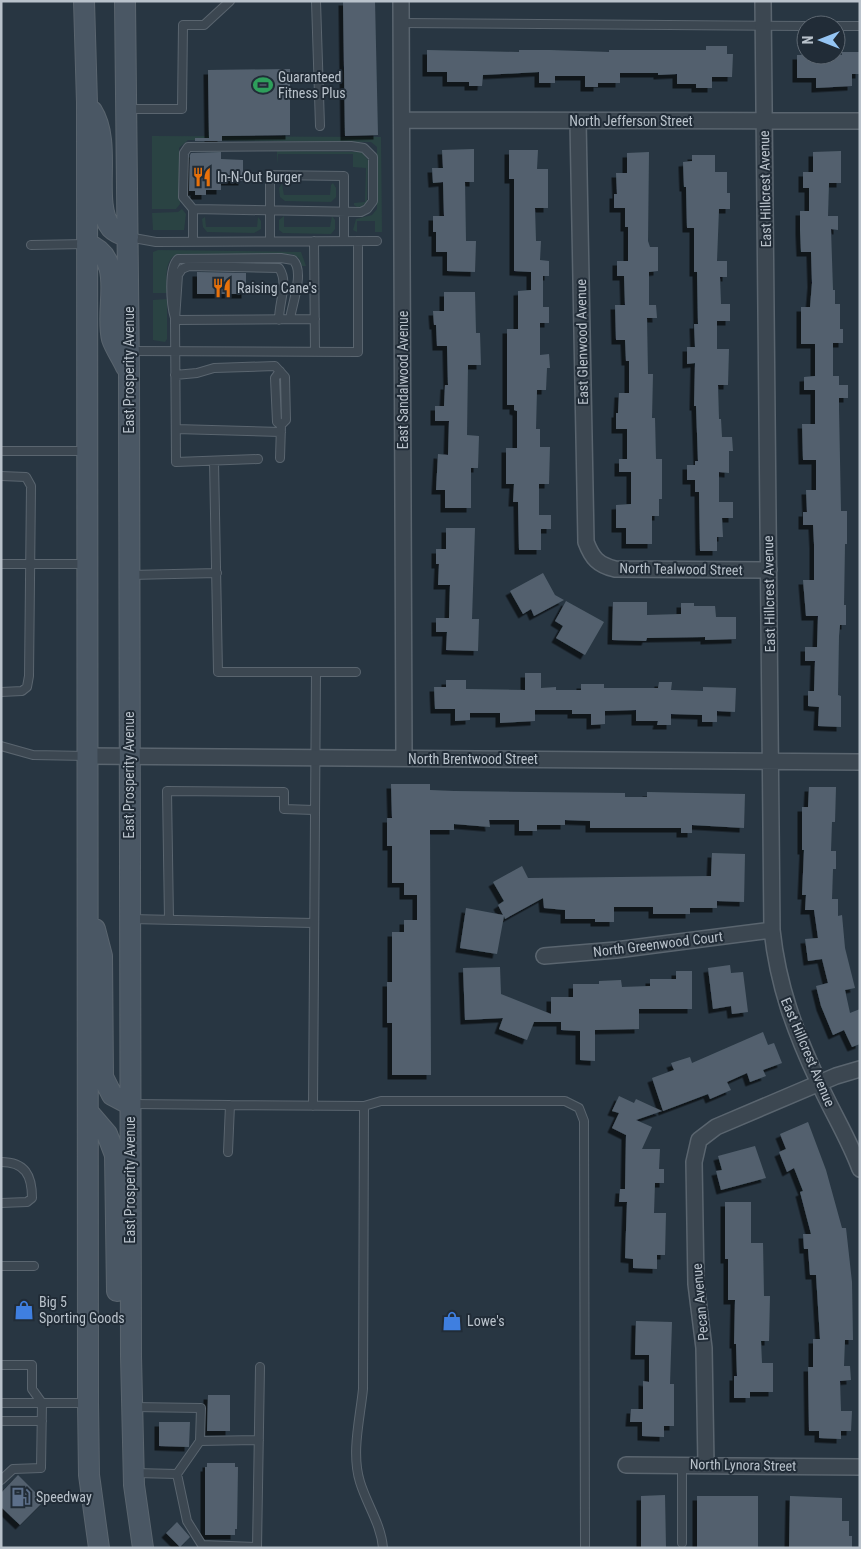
<svg xmlns="http://www.w3.org/2000/svg" width="861" height="1549" font-family="'Roboto Condensed',sans-serif">
<style>
.green{fill:#2a4343}
.building{fill:#53616e;filter:url(#shadow)}
.lines{fill:none;stroke-linecap:round;stroke-linejoin:round}
.lane-casing{stroke:#5a656f;stroke-width:10}
.street-casing{stroke:#5a656f;stroke-width:18}
.secondary-casing{stroke:#5a656f;stroke-width:22}
.lane{stroke:#3c4751;stroke-width:8}
.street{stroke:#3c4751;stroke-width:15}
.secondary{stroke:#4a5764;stroke-width:20}
.labels{text-anchor:middle;dominant-baseline:central;stroke-width:4;stroke-linejoin:round;paint-order:stroke}
.poi-label{font-size:14px;fill:#b9c2cb;stroke:#212c37;text-anchor:start}
.street-label{font-size:14px;fill:#b9c2cb;stroke:#212c37}
</style>
<defs>
<filter id="shadow"><feDropShadow dx="-4.5" dy="4.5" stdDeviation="0" flood-color="#0009"/></filter>
</defs>
<rect width="100%" height="100%" fill="#283642"/>
<path class="green" d="M152 136 381 137 382 232H375V221H357V232L353 230 356 219 372 215 377 209V147L371 142 188 140 179 148 180 204 176 209H152Z
M277 151 362 152 368 160 367 203 358 208 354 205V203L365 202 366 168 353 167V154H278L277 165Z
M333 183 336 188V197L331 202 285 201 280 197 279 188 282 184 284 195H330L331 185Z
M182 209 186 214 184 230H153L152 213 178 212Z
M284 216V227H330L332 216 335 220V229L331 234 283 233 279 230V220Z
M205 217 206 227H257L258 217 261 221V229L254 233 207 232 203 227 202 219Z
M158 250 301 252 306 266H302L299 258 292 254H178C163 259 167 280 167 293H153V252Z
M167 299V339L165 342 153 340V300Z"/>
<path class="building" d="M343 1H375L378 135 345 136Z
M706 46H727V54H733L732 77H712V88H696V84H677V74L658 75V73H620V83H598V87H585V76H555V83H539V72L483 75 482 86H469V82H447V72H427V50L519 52V50H550L609 52V50H706Z
M842 52H860V74H852V86L816 88V78H797V55H842Z
M290 69V135L222 136V141H195V138H209L208 70Z
M474 149V182H465L466 241H476L475 272 447 271V252H436V232H433V216H444L443 182 433 183 432 168H443L442 150Z
M509 150H538L537 169H548V208H535L536 241H541L540 260 549 261V276H543V307H549V323H540V355L549 354 550 368H547L546 390H537L536 429H540V447H550L549 484H539V515H551V529H541V550H519L518 502H513L514 484H506V448H517V411L514 410V405H507V329H518V291L531 290V272L514 271V179H509Z
M841 151V183H829L828 216H838V230L831 229 833 290H835V304H840V329H843V343H833V376H839V385H848V398H839V409L841 511H847V544H845L844 605H846V625H840L839 636 838 695 841 696V727L818 726 819 707 808 706V691H814L815 661H805V647H817L818 616H806L803 580H814V544L813 525H803V512H807L806 490H816V460H803L802 424H815V390H804V377L815 376V344H801V307H810L812 283 811 252H801L800 230V211H809V188H803V172H813V152Z
M221 152V159L243 160V181H221V190H206V195H195V191H189L190 155 191 153Z
M649 152 648 241 650 247H658V271L649 272V305H656L657 318H647L648 374H653L652 418H655L656 459H662V499H659V516H652V544H626V528H616V505L631 504V472H619V459H627V429H616V413H618L619 393H629V361H626L625 340H616L615 305H625L624 276H617V261H628V227H625V208H614V194H617L616 173H627V153Z
M692 155H715V172H727V193H730V209H719L717 261H727V277H720L721 304H730V321H717V349H729L728 385H718L719 419H721L722 437H732L733 451H729V473L719 472V502H733V518H722L723 537H717V551H700L699 492H695V480H687V465H695V461H698L696 406H694L695 363 687 364V347H695L694 324H698L697 272H694V228H687L686 187H684L683 162 692 161Z
M197 272 246 273V294H197Z
M444 292H475L476 333H480L481 365H468L467 435 479 436 478 468H471V508H445V490H436L438 454 448 455 449 421H435V406H444L445 385H448L447 346H437L436 325H434L433 311H444Z
M446 528H475L472 619H479L478 651 446 650 447 632H436V618H449L450 585H438L439 564H436V549H446Z
M543 573 555 595 564 600 534 616 531 609 523 614 510 591Z
M566 601 604 622 585 655 556 638 563 626 555 621Z
M613 602H647V615L681 614V603H694V606H715L716 617H736V639L705 640V637L647 638 646 641 612 640Z
M525 673H541V688L556 687V690H581V684H604V688H658L659 682H672L671 690 703 691V687L736 688 735 712 717 711V722H702V715L671 714V725H657L658 721H636V710L605 711V724L591 725V714H572V710H535V721L500 723V713H470V720L455 721V709H435L434 687H446V680H466V689L525 690Z
M391 784H430V790L454 791 625 793V797H647V792L745 794 744 828 692 825V833H681V828H590V821L565 820V825H537V831H519V820H489L490 827 454 824V830H430L431 1075H392V1023H387V982H392V932H404V920H417V895H404V883H392V846H387V818H392Z
M809 787H836L835 822H832L831 851H836V869H833L832 899H838V916L842 915 845 948 855 988 845 990 850 1013 860 1009V1044L852 1047 844 1030 833 1035 821 1006 816 986 828 983 822 959 808 961 805 939 818 938 814 910H805L806 895H802L804 850H802V807H808Z
M712 853 745 854 744 902 717 901V908H690V914H653V907H614V922H595V919H565V910L544 908 543 898 505 919 504 916 497 954 460 948 466 908 503 915 498 905 504 901 493 882 522 866 528 878 711 876Z
M730 965 731 973 743 972 748 1012 732 1014 731 1006 713 1009 708 968Z
M500 967 501 994 551 1014V997H573V984H599V981L621 980 622 987 650 986V979H676V971H692V1009H639V1029L595 1030V1061L580 1060V1031L561 1030V1022H534L527 1040 499 1029 503 1018 465 1020 463 968Z
M763 1032 768 1045 774 1043 782 1063 763 1070 766 1076 750 1082 747 1073 727 1082 731 1090 710 1099 708 1094 663 1111 652 1078 674 1070 671 1063 690 1057 692 1063Z
M619 1096 634 1103 636 1099 662 1111 636 1120 652 1127 642 1149H660L659 1169H664V1183H655L654 1213H666L665 1255H657V1269L633 1268V1259L625 1258 627 1202H619L620 1189H625L626 1135 612 1128 619 1113 612 1111Z
M808 1122 826 1170 842 1228H846L852 1282 853 1340H845L844 1366H850L851 1380 840 1381 841 1411H852L851 1431H841V1439L819 1438V1431H809L808 1367H813V1339H820L816 1275H810L808 1249H804L803 1234H811L800 1192 803 1191 794 1168 787 1172 779 1152 786 1149 780 1134Z
M755 1146 766 1178 721 1190 716 1171 722 1170 718 1156Z
M725 1202H751V1243H763L764 1296H770L769 1341H761L762 1363H773V1392H750V1398H734V1376H737L736 1344H734L735 1300H728V1259H725Z
M636 1321 672 1322 670 1384H674V1426H664V1437L642 1436V1422H630L631 1409H643V1381L649 1382V1355H635Z
M208 1395H230V1431H207Z
M159 1422H190L189 1447 159 1446Z
M207 1463H235V1467H238L237 1529H235V1535H205V1467H207Z
M18 1475 44 1501 20 1525 1 1507V1493Z
M665 1495 666 1548 641 1547V1496Z
M697 1496H758V1548H697Z
M790 1496 842 1498V1521H849V1536H852V1548H789Z
M177 1522 190 1537 180 1547 166 1533Z"/>
<g class="lines">
<defs>
<path id="lane" d="M316 1 320 126
M402 23 806 26
M836 26H860
M127 109H182L183 25H204L230 1
M128 237 156 242 377 241
M193 241V209L183 197 184 153 188 147 351 146 364 148 373 157V201L367 209 361 212 193 209
M270 241V175L344 176V241
M314 241 315 352
M31 245 87 244
M175 318C171 305 168 268 178 259L281 258 293 260C305 271 292 304 290 319
M175 320 315 319
M129 351 358 352V241
M280 371 275 378 277 422 281 425 280 458
M175 375 197 373 214 368 275 366 285 377 286 420 281 425
M176 429 281 432
M1 451H87
M258 459 176 462 175 320 178 275 182 269 189 266 279 268C289 283 279 300 279 320
M214 461 218 672H356
M1 476 26 477 31 486 29 676 27 687 22 691 1 692
M1 564H87
M131 575 217 573
M1 746 33 755 87 756
M131 919 314 923
M169 920 167 791 284 792V809L314 810
M131 1104 230 1105 228 1152
M230 1105 364 1106 381 1101H565L579 1108 584 1121 585 1548
M313 1106 316 672
M364 1106 363 1389C360 1419 351 1453 360 1482 367 1505 381 1524 383 1548
M1 1162C25 1162 32 1175 32 1198L27 1202 1 1203
M1 1266H34
M1 1365H32V1389L42 1403
M1 1403H42
M134 1407 201 1408 200 1441
M1 1421H42
M682 1465V1543
M135 1473 177 1474 200 1441 259 1440
M177 1474 187 1521 202 1545 257 1547
M1 1480 13 1469 41 1468 42 1403H88
M257 1548 260 1367"/>
<path id="street" d="M401 1 404 758
M763 1 772 930C778 986 795 1032 819 1083 832 1112 849 1139 860 1169
M402 120 860 121
M578 121 586 542C592 558 598 565 615 569L769 570
M87 756 860 762
M544 956 616 950 772 930
M626 1465 860 1467
M706 1465 704 1348 696 1284 694 1162 699 1140 716 1127 836 1076 860 1069"/>
<path id="secondary" d="M84 1 87 103 88 1403 89 1475 99 1548
M125 1 129 373 131 1356 134 1485 143 1548
M92 111C113 144 91 203 111 228 116 233 122 235 128 237
M87 244C127 258 104 308 112 339 115 348 122 358 126 367
M95 929 102 956 103 1077 112 1095 129 1104
M89 1113 107 1134 115 1155 117 1291"/>
</defs>
<use href="#lane" class="lane-casing"/>
<use href="#street" class="street-casing"/>
<use href="#secondary" class="secondary-casing"/>
<use href="#lane" class="lane"/>
<use href="#street" class="street"/>
<use href="#secondary" class="secondary"/>
</g>
<defs>
<symbol id="stadium-bare" viewBox="-9 -9 18 18"><path d="M0-5a6.5 5 0 1 0 0 10a6.5 5 0 1 0 0-10ZM-3.5-1.8h7v3.6h-7Z" fill="#2e9e5b" stroke="#212c37" stroke-width="2.5" paint-order="stroke"/></symbol>
<symbol id="restaurant-bare" viewBox="-9 -9 18 18"><path d="M-5-6h1v4h1v-4h1v4h1v-4h1v5L-1.5 .5V6h-2V.5L-5-1ZM5-6V6H3V1.5H1.5Q1.5-4 5-6Z" fill="#e8710a" stroke="#212c37" stroke-width="2.5" paint-order="stroke"/></symbol>
<symbol id="shop-bare" viewBox="-9 -9 18 18"><path d="M-5-2.5h2.3a2.7 3.5 0 0 1 5.4 0H5L5.5 6h-11ZM-1.5-2.5h3a1.5 2.3 0 0 0-3 0Z" fill="#3f7fe0" stroke="#212c37" stroke-width="2.5" paint-order="stroke"/></symbol>
<symbol id="fuel-bare" viewBox="-9 -9 18 18"><path d="M-5.5-6h7V0h2V4h1.3V-2.5L3-4.5l.8-.8L6-3V5H2.5V1h-1V6h-7ZM-4.2-4.7v3.2H.2V-4.7Z" fill="#5c6f8a" stroke="#212c37" stroke-width="2.5" paint-order="stroke"/></symbol>
</defs>
<g fill-rule="evenodd">
<use href="#stadium-bare" x="249" y="71" width="28" height="28"/>
<use href="#restaurant-bare" x="188" y="163" width="28" height="28"/>
<use href="#restaurant-bare" x="208" y="274" width="28" height="28"/>
<use href="#shop-bare" x="10" y="1296" width="28" height="28"/>
<use href="#shop-bare" x="438" y="1307" width="28" height="28"/>
<use href="#fuel-bare" x="7" y="1483" width="28" height="28"/>
</g>
<g class="labels">
<g class="poi-label">
<text x="278" y="77">Guaranteed<tspan x="278" dy="16">Fitness Plus</tspan></text>
<text x="217" y="177">In-N-Out Burger</text>
<text x="237" y="288">Raising Cane's</text>
<text x="39" y="1302">Big 5<tspan x="39" dy="16">Sporting Goods</tspan></text>
<text x="467" y="1321">Lowe's</text>
<text x="36" y="1497">Speedway</text>
</g>
<g class="street-label">
<text x="631" y="121">North Jefferson Street</text>
<text transform="translate(765 189) rotate(-91)">East Hillcrest Avenue</text>
<text transform="translate(582 342) rotate(-91)">East Glenwood Avenue</text>
<text transform="translate(129 370) rotate(-90)">East Prosperity Avenue</text>
<text transform="translate(403 380) rotate(-90)">East Sandalwood Avenue</text>
<text transform="translate(681 569) rotate(1)">North Tealwood Street</text>
<text transform="translate(769 594) rotate(-91)">East Hillcrest Avenue</text>
<text x="473" y="759">North Brentwood Street</text>
<text transform="translate(129 775) rotate(-90)">East Prosperity Avenue</text>
<text transform="translate(658 944) rotate(-7)">North Greenwood Court</text>
<text transform="translate(808 1052) rotate(67)">East Hillcrest Avenue</text>
<text transform="translate(130 1180) rotate(-90)">East Prosperity Avenue</text>
<text transform="translate(700 1302) rotate(-95)">Pecan Avenue</text>
<text transform="translate(743 1465) rotate(1)">North Lynora Street</text>
</g>
</g>
<rect width="861" height="1549" fill="none" stroke="#b9c2cb" stroke-width="5"/>
<g transform="translate(821 40) rotate(270)"><circle r="24" fill="#212c37" stroke="#5e6872"/>
<path d="M0-4L9 19L0 12L-9 19Z" fill="#95c5f4"/>
<text y="-8" font-size="14" font-weight="bold" text-anchor="middle" fill="#b9c2cb">N</text>
</g>
</svg>
